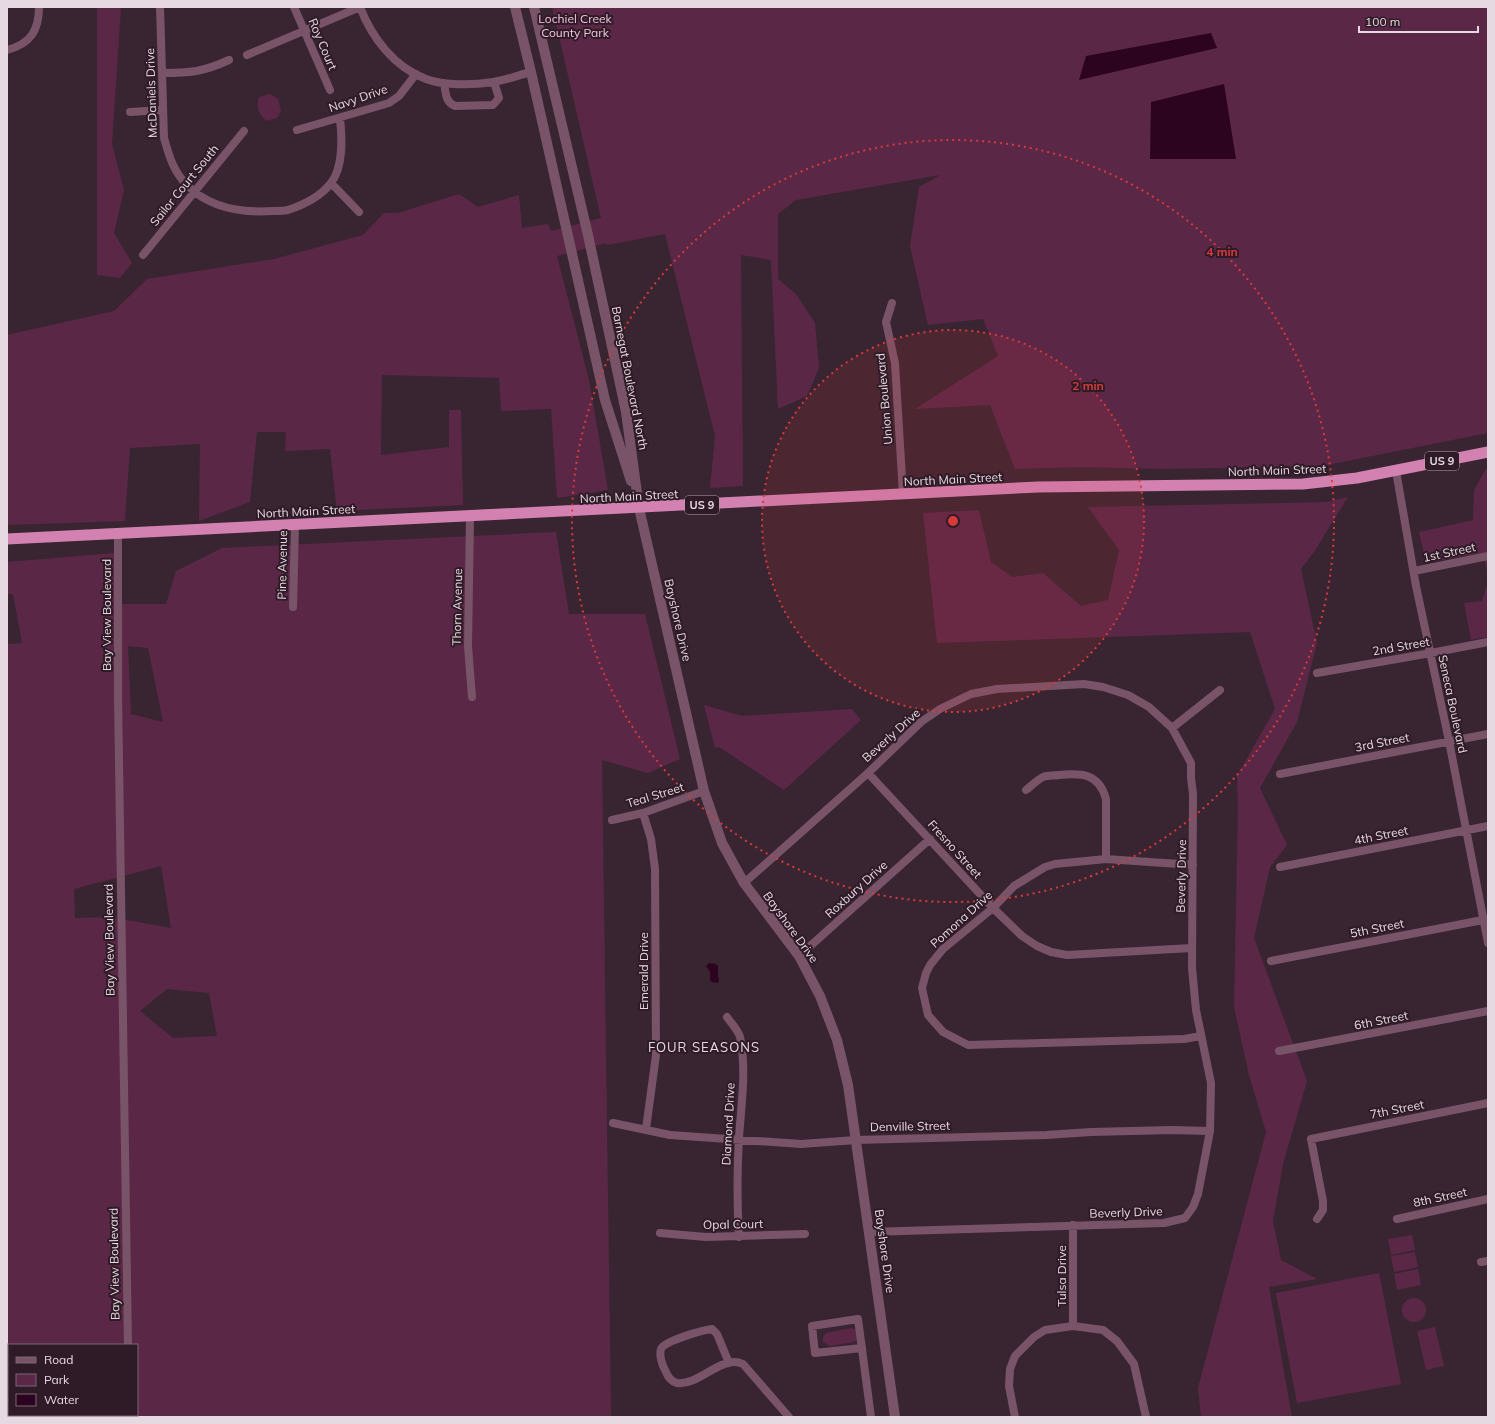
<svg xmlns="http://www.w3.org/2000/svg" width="1495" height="1424" font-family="Mulish,sans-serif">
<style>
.green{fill:#5b2747;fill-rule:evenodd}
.water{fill:#2c041f}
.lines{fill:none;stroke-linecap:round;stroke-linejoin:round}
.minor{stroke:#795469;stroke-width:8}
.tertiary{stroke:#795469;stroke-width:10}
.trunk{stroke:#d281b1;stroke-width:11}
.ring{fill:none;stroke:#d83a3a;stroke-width:2;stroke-dasharray:2 4}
.labels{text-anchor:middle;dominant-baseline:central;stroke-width:4;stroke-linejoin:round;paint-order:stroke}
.shield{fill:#2f1b27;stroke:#b0a0a9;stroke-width:1}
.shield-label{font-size:11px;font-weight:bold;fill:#e7d9e1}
.park-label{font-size:12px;fill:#f2c3dd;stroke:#2f1b27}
.street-label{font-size:12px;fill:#e7d9e1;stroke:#2f1b27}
.neighbourhood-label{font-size:13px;letter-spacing:1px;fill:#e7d9e1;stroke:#2f1b27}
.centre{fill:#d83a3a;stroke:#2f1b27;stroke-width:2}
.ring-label{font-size:12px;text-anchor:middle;font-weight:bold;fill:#d83a3a;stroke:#2f1b27;stroke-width:4;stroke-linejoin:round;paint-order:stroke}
</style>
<rect width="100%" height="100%" fill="#392531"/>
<path class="green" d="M97 7H121L112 144 124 190 114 233 132 263 120 278 97 275Z
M552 7H1488V433L1322 466 1161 469 1081 467 1015 469 990 405 915 409 998 356 983 319 928 325 910 246 919 187 940 175 796 200 778 214V279L796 294 815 323 819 368 807 396 778 409 771 260 741 255 743 486 710 488 715 436 665 234 607 245 606 243 557 256 589 380 608 490 557 498 551 409 501 411 499 378 382 375 381 455 449 447V410H461L463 505 337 511 330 449 285 451 286 432H257L250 502 199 521 200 444 130 448 125 521 7 525V335L114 311 147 279 274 259 363 235 384 213H398L459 194 478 207 519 195 522 228 548 224 551 231 601 218 555 19Z
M270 94 278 99 281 111 277 118 266 121C259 113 256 109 259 97Z
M1488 469V573L1482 553 1426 563 1419 532 1473 520 1474 491 1485 470Z
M1348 497 1314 552 1301 569 1317 643 1297 722 1260 788 1287 845 1270 867 1254 938 1307 1081 1283 1164 1273 1221 1281 1260 1317 1279 1269 1287 1292 1417H1201L1198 1388 1266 1132 1249 1075 1234 1007 1238 809 1237 776 1275 709 1250 632 937 643 923 513 979 510 991 562 1012 577 1043 573 1081 606 1108 600 1119 550 1088 507 1327 502Z
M556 532 569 614H645L680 759 648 773 602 760 611 1417H7V644L22 643 13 594H7V562L114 553 118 604H166L176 571 222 548ZM128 646 148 648 163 722 131 714ZM161 866 171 928 111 917 75 918 74 889ZM167 989 209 993 217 1036 173 1038 140 1011ZM9 1345H137V1415H9Z
M1488 582V637L1471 640 1464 603 1482 601Z
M704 705 742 716 852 709 861 720 784 790 719 747 715 748Z
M1412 1235 1415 1250 1391 1255 1388 1239Z
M1415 1252 1418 1267 1394 1272 1391 1256Z
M1418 1269 1421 1285 1397 1290 1394 1274Z
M1379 1273 1401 1384 1297 1403 1276 1293Z
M1402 1310a12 12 0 1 1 24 0a12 12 0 1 1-24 0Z
M1435 1327 1444 1366 1426 1370 1417 1331Z
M851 1328 856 1330 858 1339 854 1342 830 1346 823 1342V1337L826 1333Z"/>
<path class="water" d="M1211 33 1217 48 1079 80 1086 56Z
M1224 84 1236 159H1150L1151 102Z
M709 963 716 964 718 966V977L719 980 718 983 712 982 710 980V972L706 966Z"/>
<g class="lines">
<path class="minor" d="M160 7 164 138C169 156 174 173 188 186 210 208 243 213 273 211 278 211 283 211 288 210 303 205 321 196 331 183 344 166 342 137 340 118
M294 7 330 90
M360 7C372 38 394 67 426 79 444 86 474 85 493 82 506 80 519 75 531 72
M7 50C30 44 39 31 39 7
M247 55 360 7
M162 73C190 73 203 72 229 60
M444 83C446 93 445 102 455 106L493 105 499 98 494 82
M130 112 163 110
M297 130 389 103 399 96 416 74
M331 183 359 212
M143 255 244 131
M892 303 886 322 895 363 903 494
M1396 471 1416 586 1449 741 1488 943
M470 517 468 646 472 697
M118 534V697L128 1345
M1414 571 1488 556
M293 607 295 525
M1317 673 1431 653 1488 642
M1172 728 1220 690
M868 773 993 908 1022 936 1037 946 1051 952 1067 955 1192 948
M1280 774 1488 734
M1026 790C1031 786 1037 780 1043 777 1048 775 1054 776 1059 775 1081 773 1099 773 1106 799V859
M643 813 651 839 655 869 656 1055 646 1129
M612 820 643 813 704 791
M1193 865 1106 859 1055 864 1045 867 1014 886 993 908 943 949 930 965 926 973 922 988 928 1015 943 1032 968 1045 1184 1039 1201 1036
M1280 867 1488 826
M744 883 868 773 921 722 940 709 971 694 997 689 1084 684 1103 687 1128 695 1149 707 1172 728 1191 763V778L1193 794 1192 968 1196 1010 1211 1083 1210 1131 1198 1194 1193 1207 1185 1218 1164 1223 869 1232
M799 956 930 839
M1271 961 1488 919
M727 1017C731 1023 738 1030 740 1037 747 1070 741 1106 739 1138 737 1171 737 1204 739 1237
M1279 1051 1488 1011
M613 1123 670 1135 801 1144 856 1140 1046 1135 1091 1132 1172 1130 1210 1131
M1317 1219 1323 1210V1201L1311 1139 1488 1103
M1397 1219 1488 1199
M660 1233 706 1237 805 1234
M1481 1262 1488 1261
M1073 1326V1225
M862 1348 815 1353 812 1326 858 1319 871 1417
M729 1363 717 1334 712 1329C703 1330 664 1341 661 1349 659 1355 662 1365 665 1370 667 1375 671 1382 677 1383 699 1386 722 1354 743 1364L789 1417
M130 1415V1417
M1015 1417 1009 1386 1010 1369 1015 1356 1034 1337 1045 1330 1073 1326 1103 1330 1117 1341 1134 1364 1146 1417"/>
<path class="tertiary" d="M515 7 531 72 605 400 631 481
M534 7 588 235 626 412 639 508 704 791 722 843 744 883 799 956 820 996 837 1040 848 1085 895 1417"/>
<path class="trunk" d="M7 539 1038 487 1303 484 1357 478 1488 452"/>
</g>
<circle cx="953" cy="521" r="191" fill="#d83a3a" fill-opacity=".12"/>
<g class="ring">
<circle cx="953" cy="521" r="191"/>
<circle cx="953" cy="521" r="381"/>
</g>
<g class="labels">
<g class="shield">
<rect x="1425" y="452" width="34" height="18" rx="3"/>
<rect x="685" y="496" width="34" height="18" rx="3"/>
</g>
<g class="shield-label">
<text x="1442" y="461">US 9</text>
<text x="702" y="505">US 9</text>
</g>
<g class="park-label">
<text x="575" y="18">Lochiel Creek<tspan x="575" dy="14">County Park</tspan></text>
</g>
<g class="street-label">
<text transform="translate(323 44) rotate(67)">Roy Court</text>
<text transform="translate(151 93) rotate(-92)">McDaniels Drive</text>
<text transform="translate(358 98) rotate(-19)">Navy Drive</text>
<text transform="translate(184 185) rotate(-51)">Sailor Court South</text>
<text transform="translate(630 378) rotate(79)">Barnegat Boulevard North</text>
<text transform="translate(884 399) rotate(-95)">Union Boulevard</text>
<text transform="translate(1277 470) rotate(-2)">North Main Street</text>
<text transform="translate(953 479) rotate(-3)">North Main Street</text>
<text transform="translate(629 496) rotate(-3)">North Main Street</text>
<text transform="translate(306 511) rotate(-3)">North Main Street</text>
<text transform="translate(1449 552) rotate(-12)">1st Street</text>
<text transform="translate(282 565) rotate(-89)">Pine Avenue</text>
<text transform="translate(457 607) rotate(-89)">Thorn Avenue</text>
<text transform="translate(106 615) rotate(-90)">Bay View Boulevard</text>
<text transform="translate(678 620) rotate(77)">Bayshore Drive</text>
<text transform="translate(1401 646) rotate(-10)">2nd Street</text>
<text transform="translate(1453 704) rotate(78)">Seneca Boulevard</text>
<text transform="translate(891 735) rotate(-42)">Beverly Drive</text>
<text transform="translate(1382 742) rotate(-11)">3rd Street</text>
<text transform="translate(655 795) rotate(-17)">Teal Street</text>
<text transform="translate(1381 835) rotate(-11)">4th Street</text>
<text transform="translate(955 849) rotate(48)">Fresno Street</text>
<text transform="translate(1181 876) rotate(-89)">Beverly Drive</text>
<text transform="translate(856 889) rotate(-42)">Roxbury Drive</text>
<text transform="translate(961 919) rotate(-42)">Pomona Drive</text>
<text transform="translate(791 927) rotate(54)">Bayshore Drive</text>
<text transform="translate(1377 928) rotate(-11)">5th Street</text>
<text transform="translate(109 940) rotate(-91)">Bay View Boulevard</text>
<text transform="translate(643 971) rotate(-90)">Emerald Drive</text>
<text transform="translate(1381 1020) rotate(-11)">6th Street</text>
<text transform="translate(1397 1109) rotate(-11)">7th Street</text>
<text transform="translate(728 1124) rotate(-87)">Diamond Drive</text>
<text transform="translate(910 1126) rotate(-1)">Denville Street</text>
<text transform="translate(1440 1197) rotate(-12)">8th Street</text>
<text transform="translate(1126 1212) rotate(-2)">Beverly Drive</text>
<text transform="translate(733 1224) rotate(-1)">Opal Court</text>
<text transform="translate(885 1251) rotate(82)">Bayshore Drive</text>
<text transform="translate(114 1264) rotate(-91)">Bay View Boulevard</text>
<text transform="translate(1061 1276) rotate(-90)">Tulsa Drive</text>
</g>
<g class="neighbourhood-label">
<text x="704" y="1047">FOUR SEASONS</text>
</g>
</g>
<circle cx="953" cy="521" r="6" class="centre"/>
<g class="ring-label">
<text x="1222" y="256">4 min</text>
<text x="1088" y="390">2 min</text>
</g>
<rect width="1495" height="1424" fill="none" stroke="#e7d9e1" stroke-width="16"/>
<rect x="8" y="1344" width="130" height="72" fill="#2f1b27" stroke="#796771"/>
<rect x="16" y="1357" width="20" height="6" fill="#795469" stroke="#796771"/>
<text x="44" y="1364" font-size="12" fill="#e7d9e1">Road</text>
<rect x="16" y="1374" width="20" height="12" fill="#5b2747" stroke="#796771"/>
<text x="44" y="1384" font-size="12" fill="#e7d9e1">Park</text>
<rect x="16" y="1394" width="20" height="12" fill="#2c041f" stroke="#796771"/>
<text x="44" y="1404" font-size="12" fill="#e7d9e1">Water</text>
<path d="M1359 26v6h119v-6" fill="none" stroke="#e7d9e1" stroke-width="2"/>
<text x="1365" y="26" font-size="12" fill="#e7d9e1" stroke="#2f1b27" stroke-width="3" paint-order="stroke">100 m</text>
</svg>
